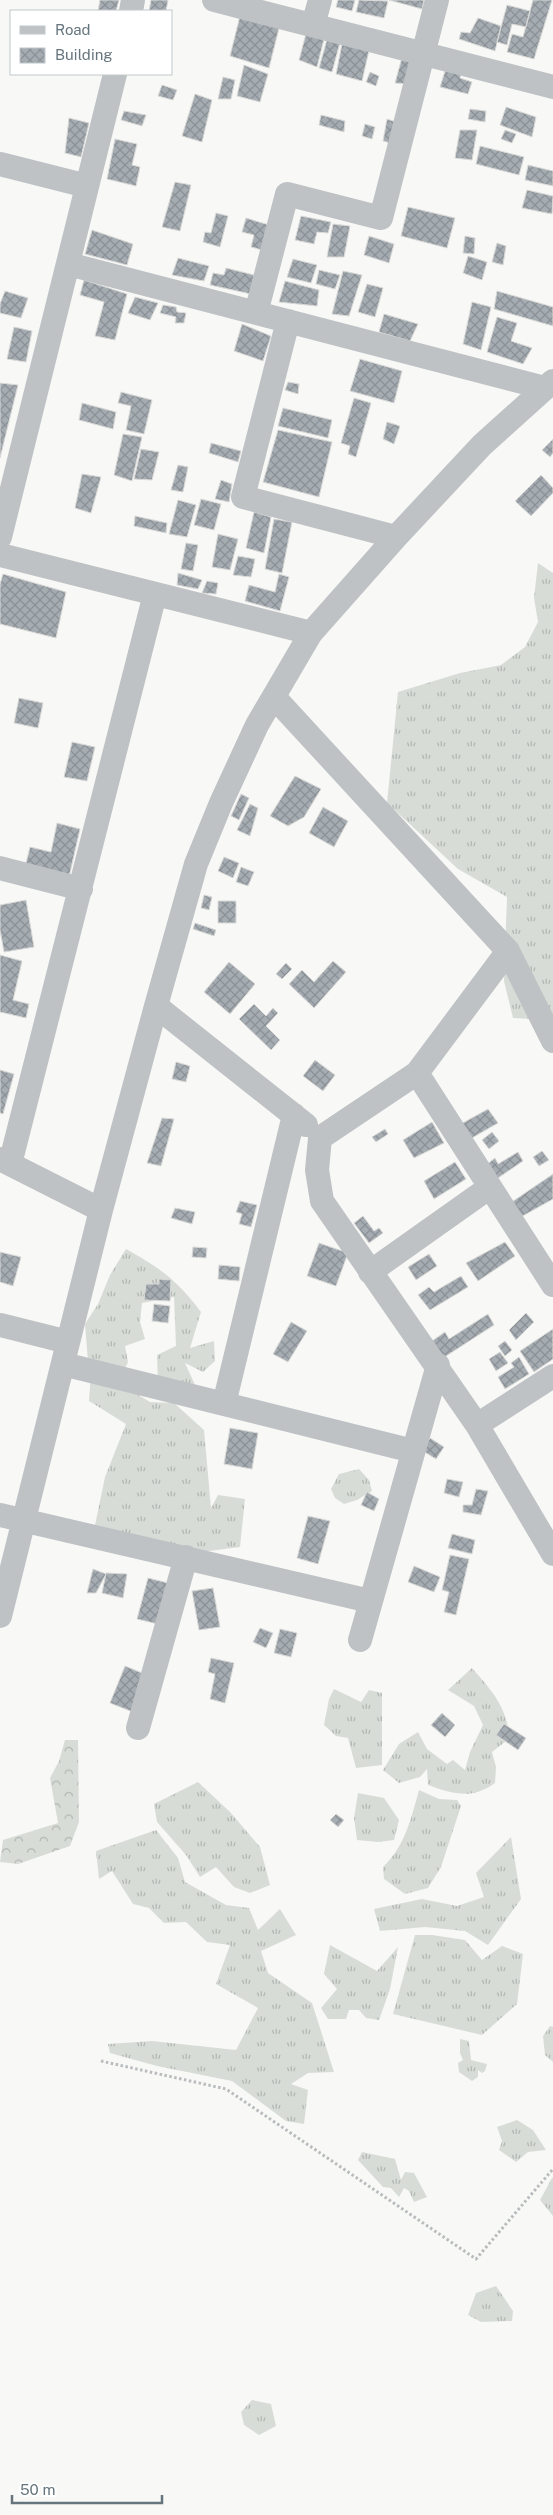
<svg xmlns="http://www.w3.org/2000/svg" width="553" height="2515" font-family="'Public Sans',sans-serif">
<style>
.grass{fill:url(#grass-tufts)}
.forest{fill:url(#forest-crowns)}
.building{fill:url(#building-cross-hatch);stroke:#dadad8}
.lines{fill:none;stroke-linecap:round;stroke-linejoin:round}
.path{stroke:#b8bcbe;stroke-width:3;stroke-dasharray:2.5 2.5;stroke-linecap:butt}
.minor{stroke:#bec2c5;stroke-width:24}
</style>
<defs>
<pattern id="grass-tufts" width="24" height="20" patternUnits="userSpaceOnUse" patternTransform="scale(1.25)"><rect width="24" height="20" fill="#d8dcd6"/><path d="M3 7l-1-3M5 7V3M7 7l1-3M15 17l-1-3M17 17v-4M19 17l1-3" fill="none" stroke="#b3b7b3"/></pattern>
<pattern id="forest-crowns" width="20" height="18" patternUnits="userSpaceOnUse" patternTransform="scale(1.25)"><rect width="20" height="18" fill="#d8dcd6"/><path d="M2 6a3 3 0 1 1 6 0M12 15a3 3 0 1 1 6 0" fill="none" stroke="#b3b7b3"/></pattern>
<pattern id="building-cross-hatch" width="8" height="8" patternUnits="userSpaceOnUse" patternTransform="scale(1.25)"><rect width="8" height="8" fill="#a6adb2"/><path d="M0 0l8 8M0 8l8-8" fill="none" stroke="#8b9196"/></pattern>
</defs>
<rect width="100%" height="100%" fill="#f8f8f6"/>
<path class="grass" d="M538 563 553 573V1020L513 1018 504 981 507 897 458 869 387 803 398 692 460 673 501 665 525 647 538 622 534 598Z
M126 1249C160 1268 177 1280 201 1312L190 1348 214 1341 215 1361 203 1372 185 1363 201 1398 158 1386 157 1355 176 1346 174 1297 142 1303 140 1322 145 1339 125 1346 128 1362 123 1373 88 1362 85 1324 98 1304 110 1275Z
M91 1371 115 1381 150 1402 174 1403 204 1430 211 1508 218 1495 245 1499 240 1547 186 1554 94 1530 105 1477 126 1424 89 1401Z
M359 1469 369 1480 372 1491 357 1500 344 1504 335 1498 331 1489 339 1474Z
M472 1668C493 1692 506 1706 510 1738L492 1752 496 1767 495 1783C472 1800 453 1794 428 1785L427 1769 420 1777 399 1783 383 1770 399 1744 418 1732 427 1749 447 1764 453 1760 465 1770 470 1752 483 1725 474 1706 448 1690Z
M334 1689 361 1702 369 1690 382 1693V1765L356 1768 348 1738 336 1736 324 1725 329 1699Z
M198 1782 230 1812 260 1847 270 1885 250 1893 234 1887 216 1867 200 1877 186 1855 157 1822 154 1804Z
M419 1790 439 1799 457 1800 461 1806 441 1867 428 1888 405 1894 384 1879 383 1867C405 1846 411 1819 419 1790Z
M358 1793 384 1798 399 1820 394 1840 378 1842 357 1840 354 1818Z
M156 1830 178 1858 185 1882 226 1905 249 1908 258 1930 280 1909 296 1935 261 1951 268 1973 312 2003 334 2072 308 2073 291 2084 308 2090 304 2124 286 2121 232 2081 157 2066 110 2053 108 2044 152 2041 236 2050 258 2008 216 1984 230 1945 207 1942 186 1922 164 1923 149 1908 133 1904 112 1871 99 1879 96 1851Z
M511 1837 521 1899 488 1945 465 1931 425 1927 380 1931 374 1909 422 1899 457 1906 484 1897 476 1873Z
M415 1935H432L465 1940 482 1960 502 1946 523 1954 517 2004 482 2035 393 2014Z
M330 1945 377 1971 398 1947 390 1989 379 2020 366 2018 359 2010H349L346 2019H328L321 2008 337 1989 324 1974Z
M550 2026 553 2027V2062L545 2055 543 2036Z
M460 2039 469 2041 471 2060 487 2064 485 2071 482 2073 478 2070V2077L472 2081 459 2072 458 2063 463 2060 460 2053Z
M517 2120 533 2130 546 2150 528 2152 516 2162 499 2150 502 2141 497 2127Z
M362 2152 395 2159 401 2180 405 2172 414 2173 427 2197 414 2202 409 2191 404 2188 399 2197 391 2188 383 2187 358 2160Z
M552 2178H553V2216L540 2200Z
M496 2286 513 2311 512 2321 481 2322 468 2315 476 2293Z
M252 2400 271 2404 276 2426 259 2435 244 2425 241 2412Z"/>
<path class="forest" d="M65 1740H78L79 1822 70 1846 18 1864 0 1862 3 1840 58 1823 50 1778 59 1761Z"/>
<path class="building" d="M100 0H119L116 11H98Z
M151 0H168L166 11H149Z
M338 0H355L352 11 336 7Z
M359 0 388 1 384 18 356 12Z
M389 0H424L422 9Z
M533 0H552L534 59 507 52 512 34 523 37Z
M507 5 530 11 526 27 512 24 507 45 497 42Z
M241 12 281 20 269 68 230 56Z
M478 18 501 26 495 51 459 39 461 32 470 33Z
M307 30 325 35 317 67 299 60Z
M328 36 341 39 332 72 319 68Z
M343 39 370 46 362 81 336 74Z
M403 54 417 56 409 84 395 83Z
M244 65 268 74 260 102 237 96Z
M447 65 462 69 460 78 472 82 468 94 440 87Z
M370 72 379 76 376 86 366 82Z
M223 77 235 80 231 99H218Z
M162 85 177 90 173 100 158 96Z
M195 94 212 100 202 142 182 136Z
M506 107 536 117 532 137 500 125Z
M470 109 486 111 485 122 468 119Z
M124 111 146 115 142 126 121 120Z
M321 115 345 121 344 132 319 125Z
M69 118 89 123 81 157 65 153Z
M387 119 399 123 394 144 383 141Z
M365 124 375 127 372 139 362 136Z
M460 130H477L472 160 455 158Z
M505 130 516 134 512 143 501 139Z
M115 139 137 144 132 165 140 167 136 186 107 179Z
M480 146 524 157 519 175 476 164Z
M528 165 553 171V186L525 180Z
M175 182 191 185 180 231 162 227Z
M527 190 553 196 552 214 522 208Z
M408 207 455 218 447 248 401 236Z
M216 213 228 216 220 247 203 242 205 232 211 233Z
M301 216 331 222 328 233 317 232 314 244 295 240Z
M246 218 269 225 262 250 251 247 254 235 242 232Z
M333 224 350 226 344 257H327Z
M92 230 133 244 127 265 85 254Z
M369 236 394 244 389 263 364 255Z
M465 236 475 238 474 254 463 253Z
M497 243 506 246 503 265 492 262Z
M468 256 487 262 482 280 463 273Z
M178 258 209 266 204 281 172 275Z
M293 259 317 265 311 283 287 277Z
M226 268 254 275 251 294 210 285 213 273 224 275Z
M319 270 340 275 335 289 316 284Z
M343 271 362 275 349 316 332 314Z
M84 280 127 294 115 340 95 336 104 302 80 295Z
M285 281 319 290 317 306 279 302Z
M367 284 383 288 375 317 358 312Z
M5 291 28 298 21 318 0 313V304Z
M497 291 553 307V326L494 309Z
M135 297 158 303 150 320 128 313Z
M472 302 491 307 481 350 463 344Z
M163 305 176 307 177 312 186 313 184 323H175L176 317 160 313Z
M384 314 418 324 410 341 379 332Z
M497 317 517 323 511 341 532 348 523 364 487 352Z
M242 324 271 336 263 361 234 351Z
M14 327 32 331 26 362 7 359Z
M360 359 402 371 394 403 350 391Z
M288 382 299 384 298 394 285 390Z
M0 383 18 385 0 458Z
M121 392 152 400 144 434 126 430 131 406 118 403Z
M354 398 371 403 356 457 348 454 350 446 341 443Z
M82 403 116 412 113 429 79 420Z
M283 408 332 420 328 438 278 426Z
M387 422 400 426 394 444 383 439Z
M278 430 332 442 319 497 263 482Z
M123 434 142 437 132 481 114 475Z
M553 439V453L550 457 542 450Z
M211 443 241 451 238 462 209 453Z
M141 449 159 452 152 480 134 479Z
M178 465 188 467 183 492 171 490Z
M82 474 101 477 91 513 75 508Z
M541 475 553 488V493L531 516 515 501Z
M221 480 232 484 229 502 215 499Z
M201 499 221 504 214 530 194 525Z
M178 500 196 505 187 537 169 534Z
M254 512 271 517 264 553 246 548Z
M135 516 167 523 166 533 134 526Z
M274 519 292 522 282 573 265 569Z
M218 534 238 539 230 570 212 567Z
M186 543 198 545 193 571 181 569Z
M238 556 255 559 251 577 233 575Z
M178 573 202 580 198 589 177 585Z
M3 574 66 592 56 638 0 624V584Z
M279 574 289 577 280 611 245 601 249 585 275 592Z
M207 581 218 583 216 594 202 593Z
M19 698 43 703 38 728 14 723Z
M72 742 95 747 87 781 64 777Z
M295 776 321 789 304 817 288 826 270 816Z
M241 794 249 798 239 820 231 816Z
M250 804 258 808 250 836 237 830Z
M323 807 348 821 334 847 309 833Z
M57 823 80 829 69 877 25 867 30 847 51 852Z
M224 857 239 863 233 878 218 871Z
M241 867 254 872 248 886 236 882Z
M204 895 212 897 209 910 201 908Z
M26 900 34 947 4 952 0 930V905Z
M218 901H236V923H218Z
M195 923 216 930 214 936 193 929Z
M0 955 22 961 13 1000 29 1004 26 1018 0 1012Z
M333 961 346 972 314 1008 289 984 302 970 314 982Z
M229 962 255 984 230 1014 204 992Z
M286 963 292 969 282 979 276 974Z
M254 1004 266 1016 273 1008 278 1013 266 1026 280 1040 271 1050 239 1019Z
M315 1060 335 1075 323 1091 303 1076Z
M176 1062 190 1066 186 1082 172 1079Z
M0 1070 14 1074 3 1114 0 1113Z
M488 1109 498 1123 470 1139 461 1124Z
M162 1118 174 1119 161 1166 147 1163Z
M432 1122 444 1143 414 1158 403 1140Z
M385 1129 388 1134 376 1142 372 1137Z
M492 1132 499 1141 489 1149 482 1140Z
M542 1151 549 1160 539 1166 533 1157Z
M518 1152 523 1161 495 1180 486 1165 495 1158 498 1164Z
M455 1162 466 1179 434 1199 424 1181Z
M553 1174V1199L519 1218 509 1204Z
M240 1201 257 1205 251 1227 239 1224 242 1214 236 1212Z
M175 1208 195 1212 192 1224 171 1218Z
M363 1216 374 1231 379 1228 383 1233 369 1243 354 1223Z
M505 1242 515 1256 478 1281 466 1263Z
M319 1243 348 1253 336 1286 307 1276Z
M193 1247 207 1248 206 1258 192 1257Z
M0 1252 21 1257 13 1286 0 1282Z
M429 1254 437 1266 416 1280 408 1267Z
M219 1265 240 1267 239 1281 218 1279Z
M461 1276 468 1287 430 1310 418 1295 429 1287 434 1292Z
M159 1279 171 1280 170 1301 144 1300 146 1284H159Z
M154 1304 170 1306 168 1323 152 1321Z
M526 1313 534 1322 516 1340 509 1330Z
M488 1314 494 1325 443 1358 432 1341 445 1332 449 1339Z
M291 1322 307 1331 288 1362 273 1354Z
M553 1329V1359L534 1372 520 1351Z
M505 1341 512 1350 505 1356 498 1346Z
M500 1352 508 1363 496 1371 489 1359Z
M519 1357 529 1374 505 1389 498 1377 514 1367 511 1363Z
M230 1428 258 1433 252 1469 224 1464Z
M430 1438 444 1447 436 1459 423 1451Z
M447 1479 463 1482 459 1497 444 1493Z
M476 1489 488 1491 481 1515 463 1512V1505H472Z
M367 1492 379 1499 374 1511 361 1505Z
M308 1516 330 1521 318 1564 297 1558Z
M452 1534 475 1540 472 1554 448 1548Z
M450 1555 469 1559 456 1615 444 1612 449 1592 442 1590Z
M414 1566 440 1577 434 1592 408 1582Z
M93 1569 106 1574 96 1593H87Z
M106 1573 127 1574 123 1598 102 1593Z
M148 1578 172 1584 162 1625 137 1619Z
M213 1588 220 1627 199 1630 192 1591Z
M260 1628 273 1633 266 1648 253 1642Z
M280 1629 297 1633 291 1657 274 1653Z
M211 1658 234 1663 225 1703 210 1699 215 1674 208 1672Z
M125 1666 147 1675 133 1712 110 1703Z
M442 1713 455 1725 445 1737 431 1725Z
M504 1724 526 1738 518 1750 496 1735Z
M336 1814 344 1820 338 1827 330 1820Z"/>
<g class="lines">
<path class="path" d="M101 2061 226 2089 476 2259 553 2169"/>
<path class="minor" d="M214 0 553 87
M131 11 133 0
M313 25 320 0
M0 164 87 186
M68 264 545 388
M256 313 287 194 381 218 437 0
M288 321 243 497 396 537
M0 537 115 74
M0 555 311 633
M274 697 508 951 553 1041
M0 868 81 889
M156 1006 306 1125
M417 1073 553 1285
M320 1138 317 1170 322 1201 477 1425 553 1554
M320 1138 417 1073 508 951
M0 1159 101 1210
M10 1164 155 594
M370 1272 490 1187
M0 1325 68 1342
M63 1364 413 1451
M224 1404 294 1115
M477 1425 553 1376
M0 1515 370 1601
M0 1616 101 1210 156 1006 196 864 221 803 257 725 311 633 396 537 482 445 553 381
M360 1640 438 1365
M138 1728 186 1557"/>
</g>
<rect x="10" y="10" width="162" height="65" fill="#ffffff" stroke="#c2c8cb"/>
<rect x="20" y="26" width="25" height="8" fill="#bec2c5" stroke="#c2c8cb"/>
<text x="55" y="35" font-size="15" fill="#66757d">Road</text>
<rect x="20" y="48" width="25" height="15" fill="url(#building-cross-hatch)" stroke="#c2c8cb"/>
<text x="55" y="60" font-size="15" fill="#66757d">Building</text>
<path d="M12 2495v8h150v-8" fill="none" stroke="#66757d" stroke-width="2.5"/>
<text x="20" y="2495" font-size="15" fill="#66757d" stroke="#ffffff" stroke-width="4" paint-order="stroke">50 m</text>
</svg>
